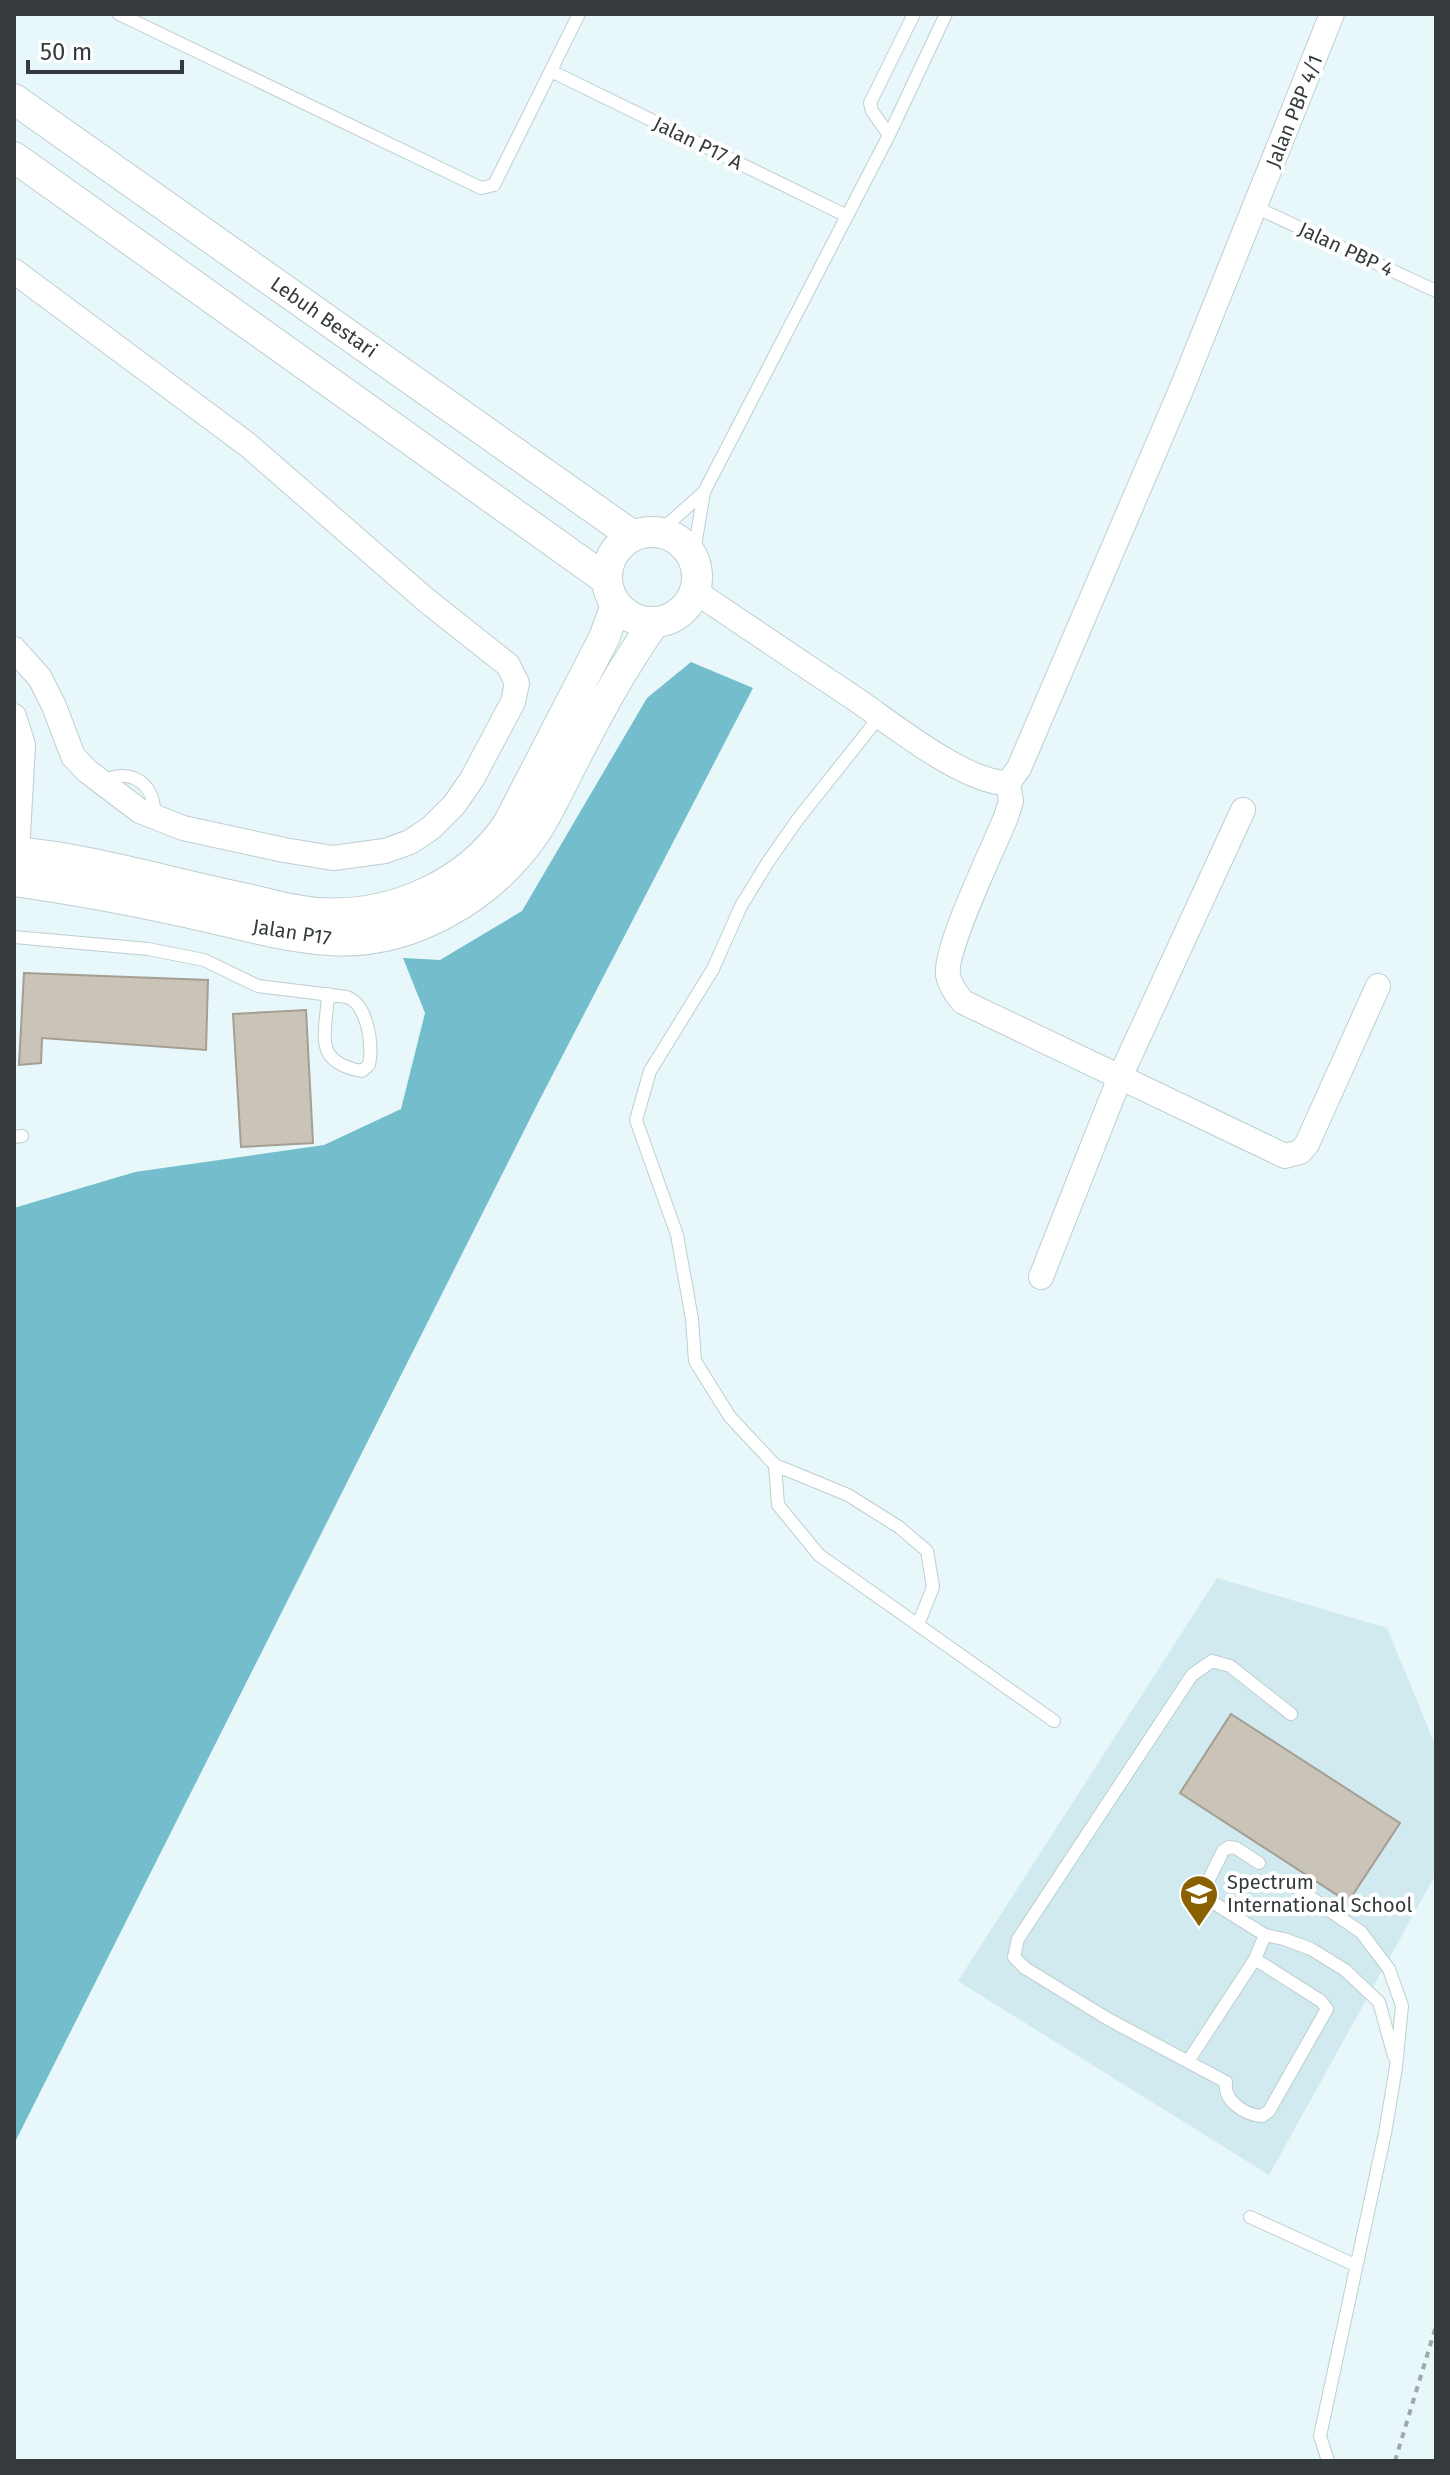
<svg xmlns="http://www.w3.org/2000/svg" width="1450" height="2475" font-family="'Fira Sans',sans-serif">
<style>
.built{fill:#d1eaef}
.forest{fill:#73bdcc}
.building{fill:#cac3b8;stroke:#a49e93;stroke-width:2}
.lines{fill:none;stroke-linecap:round;stroke-linejoin:round}
.service-casing{stroke:#beced1;stroke-width:14}
.minor-casing{stroke:#beced1;stroke-width:26}
.tertiary-casing{stroke:#beced1;stroke-width:32}
.path{stroke:#9da9ab;stroke-width:4;stroke-dasharray:6 6;stroke-linecap:butt}
.service{stroke:#fff;stroke-width:12}
.minor{stroke:#fff;stroke-width:24}
.tertiary{stroke:#fff;stroke-width:30}
.labels{text-anchor:middle;dominant-baseline:central;stroke-width:8;stroke-linejoin:round;paint-order:stroke}
.street-label{font-size:20px;fill:#353b3d;stroke:#fff}
.poi-label{font-size:20px;fill:#353b3d;stroke:#fff;text-anchor:start}
</style>
<rect width="100%" height="100%" fill="#e7f7fa"/>
<path class="built" d="M1217 1578 1387 1628 1436 1747V1874L1269 2175 958 1981Z"/>
<path class="forest" d="M691 662 753 688 539 1101 14 2144V1208L135 1172 324 1145 401 1109 425 1013 403 958 440 960 522 911 647 698Z"/>
<path class="building" d="M24 973 208 980 206 1050 42 1038 41 1063 19 1065Z
M306 1010 313 1143 241 1147 233 1014Z
M1231 1714 1400 1823 1348 1902 1180 1793Z"/>
<g class="lines">
<defs>
<path id="service" d="M119 14 481 188 494 185 579 14
M551 71 845 215
M889 135 872 111 870 103 914 14
M1255 207 1436 291
M659 532 704 492
M696 564V540L704 492 889 135 946 14
M880 716 798 819 768 862 741 906 713 969 650 1071 636 1120 677 1235 692 1319 695 1361 730 1417 775 1465 778 1505 819 1555 1054 1721
M101 782C130 766 157 784 154 817
M14 937 148 949 204 960 258 986 347 997C368 1005 373 1045 369 1065L362 1071C312 1062 326 1035 328 994
M14 1137 22 1136
M775 1465 848 1495 899 1527 927 1551 933 1587 918 1625
M1259 1863 1236 1848 1229 1847 1223 1851 1201 1895 1265 1935 1284 1939 1311 1949 1345 1970 1379 2002 1394 2056
M1294 1886 1361 1932 1389 1969 1402 2006 1396 2067 1385 2133 1320 2436 1328 2461
M1255 1959 1321 2001 1327 2009 1269 2111 1262 2116C1245 2115 1223 2101 1226 2082L1108 2019 1025 1968 1014 1957 1018 1939 1192 1675 1212 1661 1230 1666 1291 1714
M1189 2060 1255 1959 1265 1935
M1250 2217 1355 2265"/>
<path id="minor" d="M14 271 248 445 426 600 508 665 517 683 513 702 472 779 454 805 431 828 410 842 385 851 333 858 284 850 183 828 140 811 87 771 73 756 54 706 40 678 14 649
M696 592C748 627 801 663 854 698 891 723 964 783 1008 783L1019 768 1181 390 1332 14
M14 716 23 745 16 871
M1008 783 1011 801 1006 817C994 847 944 949 948 975 950 986 956 994 963 1002L1285 1156 1300 1152 1307 1144 1378 986
M1041 1277 1120 1077 1243 810"/>
<path id="tertiary" d="M14 99 633 536
M14 157 607 580
M607 577a45 45 0 1 1 90 0a45 45 0 1 1-90 0Z
M14 852C93 859 169 883 247 899 270 904 295 912 318 913 391 918 467 885 508 824L604 638 616 605
M14 881C70 889 126 899 181 911 230 921 279 937 329 940 410 946 490 898 535 833 549 812 560 787 572 764 597 715 622 668 654 623"/>
</defs>
<use href="#service" class="service-casing"/>
<use href="#minor" class="minor-casing"/>
<use href="#tertiary" class="tertiary-casing"/>
<path class="path" d="M1395 2461 1436 2326"/>
<use href="#service" class="service"/>
<use href="#minor" class="minor"/>
<use href="#tertiary" class="tertiary"/>
</g>
<defs>
<symbol id="school-pin" viewBox="-11 -11 22 30"><path d="M0 17L-7.5 6A9.5 9.5 0 1 1 7.5 6Z" fill="#8a6101" stroke="#fff"/><path d="M0-5L7-2L0 1L-7-2ZM-4 1L0 2.5L4 1V4Q0 6-4 4Z" fill="#fff"/></symbol>
</defs>
<g fill-rule="evenodd">
<use href="#school-pin" x="1177" y="1872" width="44" height="60"/>
</g>
<g class="labels">
<g class="street-label">
<text transform="translate(1294 111) rotate(-68)">Jalan PBP 4/1</text>
<text transform="translate(698 143) rotate(26)">Jalan P17 A</text>
<text transform="translate(1346 249) rotate(25)">Jalan PBP 4</text>
<text transform="translate(324 317) rotate(35)">Lebuh Bestari</text>
<text transform="translate(292 932) rotate(9)">Jalan P17</text>
</g>
<g class="poi-label">
<text x="1227" y="1882">Spectrum<tspan x="1227" dy="23">International School</tspan></text>
</g>
</g>
<rect width="1450" height="2475" fill="none" stroke="#353b3d" stroke-width="32"/>
<path d="M28 60v12h154v-12" fill="none" stroke="#353b3d" stroke-width="4"/>
<text x="40" y="60" font-size="24" fill="#353b3d" stroke="#ffffff" stroke-width="6" paint-order="stroke">50 m</text>
</svg>
